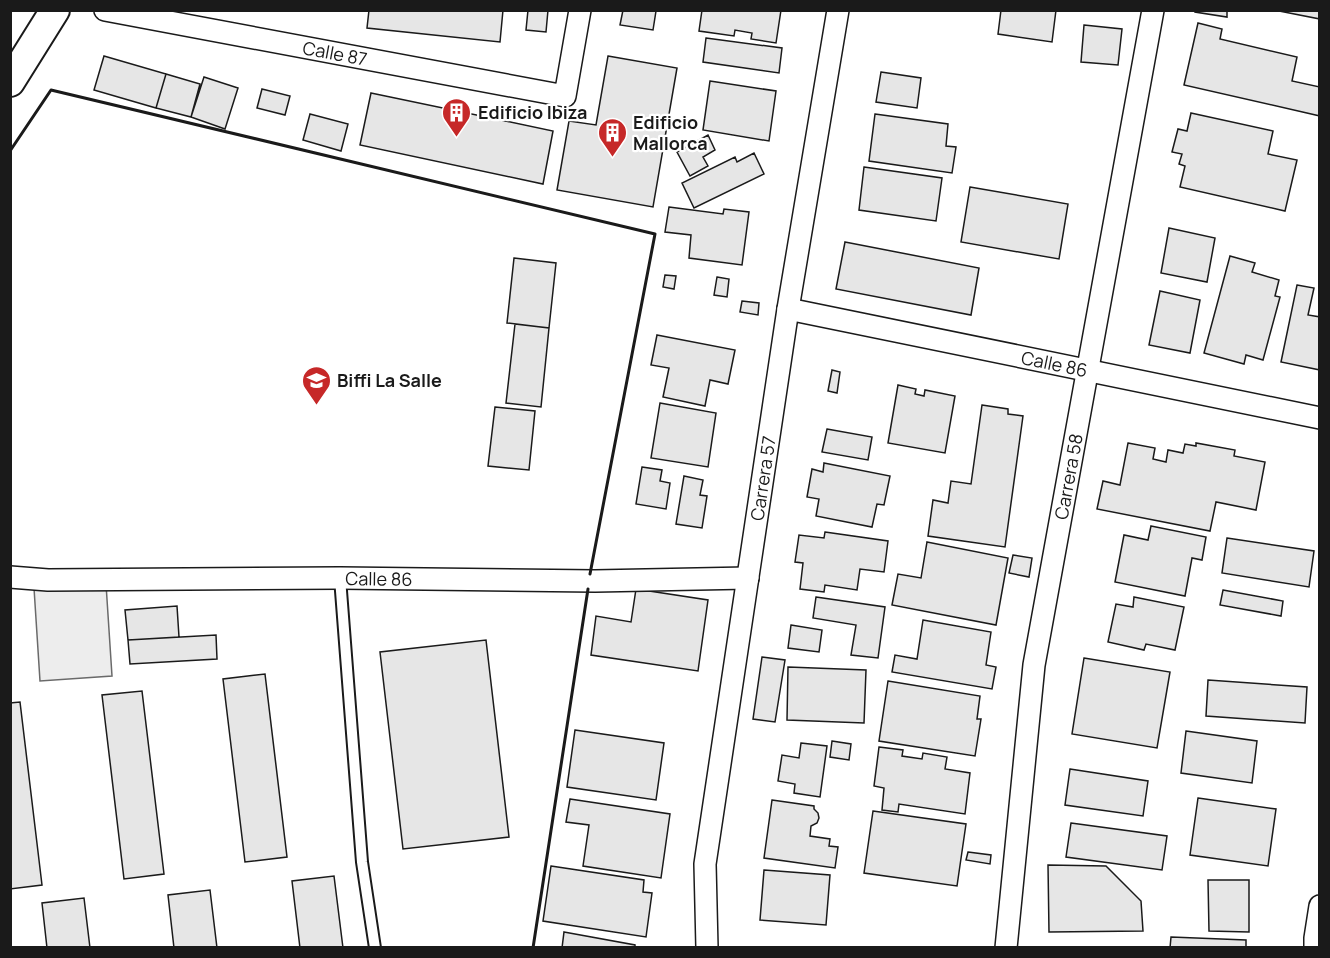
<svg xmlns="http://www.w3.org/2000/svg" width="1330" height="958" font-family="Manrope,sans-serif">
<style>
.built{fill:#ededed;stroke:#6a6a6a;stroke-width:1.5}
.building{fill:#e6e6e6;stroke:#1a1a1a;stroke-width:1.5}
.lines{fill:none;stroke-linecap:round;stroke-linejoin:round}
.service-casing{stroke:#1a1a1a;stroke-width:14}
.minor-casing{stroke:#1a1a1a;stroke-width:24}
.secondary-casing{stroke:#1a1a1a;stroke-width:32}
.service{stroke:#fff;stroke-width:10}
.minor{stroke:#fff;stroke-width:21}
.secondary{stroke:#fff;stroke-width:28}
.wall{stroke:#1a1a1a;stroke-width:3}
.labels{text-anchor:middle;dominant-baseline:central;stroke-width:4.5;stroke-linejoin:round;paint-order:stroke}
.street-label{font-size:18px;fill:#1a1a1a;stroke:#fff}
.poi-label{font-size:18px;font-weight:bold;fill:#1a1a1a;stroke:#fff;text-anchor:start}
</style>
<rect width="100%" height="100%" fill="#fff"/>
<path class="built" d="M106 584 112 676 40 681 34 588Z"/>
<path class="building" d="M369 10H503L500 42 367 28Z
M528 10H548L546 32 526 30Z
M623 10 656 11 653 30 620 25Z
M702 10H781L776 43 751 39 752 33 735 30 734 36 699 31Z
M1001 10H1056L1052 42 998 34Z
M1195 10H1227V17L1195 12Z
M1274 10H1320V19Z
M1198 23 1222 29 1220 39 1297 57 1292 81 1320 87V116L1184 85Z
M1084 25 1122 29 1118 65 1081 62Z
M706 38 782 48 779 73 703 62Z
M104 56 166 74 156 108 94 90Z
M608 56 677 68 653 207 557 190 569 121 596 125Z
M881 72 921 78 917 108 876 102Z
M166 74 200 84 191 117 156 108Z
M204 77 238 88 225 129 191 117Z
M710 81 776 91 769 141 703 130Z
M262 89 290 96 285 115 257 108Z
M371 93 553 131 543 184 360 145Z
M1191 113 1273 131 1268 154 1297 160 1285 211 1180 187 1185 166 1179 164 1182 154 1172 152 1178 129 1187 131Z
M310 114 348 124 341 151 303 140Z
M875 114 948 124 946 146 956 147 952 173 869 161Z
M708 135 715 150 703 157 708 166 690 176 677 152Z
M754 153 764 174 694 208 682 183 735 157 737 162Z
M864 167 942 178 936 221 859 210Z
M970 187 1068 204 1059 259 961 242Z
M669 207 723 214 724 209 749 212 742 265 689 258 691 235 665 232Z
M1169 228 1215 238 1207 282 1161 273Z
M845 242 979 268 971 315 836 289Z
M1230 256 1255 263 1252 272 1279 280 1275 296 1280 297 1263 360 1246 355 1244 364 1204 353Z
M514 258 556 263 549 328 507 323Z
M665 275 676 276 674 289 663 287Z
M717 277 729 279 727 297 714 295Z
M1297 285 1314 288 1308 315 1320 317V370L1281 362Z
M1160 291 1200 300 1190 353 1149 345Z
M742 301 759 303 758 315 740 312Z
M515 324 549 328 541 407 506 403Z
M657 335 735 350 728 384 710 380 705 406 663 397 669 368 651 365Z
M832 370 840 372 837 393 828 391Z
M898 385 916 389 915 394 924 396 925 390 955 396 945 453 888 443Z
M660 403 716 413 708 467 651 458Z
M982 405 1008 409V414L1023 416 1005 547 928 536 933 500 948 503 951 481 971 484Z
M495 407 535 411 529 470 488 466Z
M827 429 872 437 868 460 822 452Z
M1128 443 1155 448 1153 459 1166 462 1168 450 1183 453 1185 444 1196 446V443L1235 450 1234 456 1265 462 1256 510 1216 502 1210 531 1097 509 1103 481 1120 485Z
M824 463 890 476 884 505 877 504 872 527 816 516 819 499 807 497 812 469 823 472Z
M642 467 662 470 660 481 670 483 666 509 636 504Z
M684 476 703 480 700 495 707 496 702 528 676 524Z
M1151 526 1206 537 1202 560 1192 558 1185 596 1115 582 1124 535 1148 540Z
M825 532 888 541 884 572 860 569 857 590 825 585 824 592 800 589 803 563 795 562 799 535 824 538Z
M1227 538 1314 551 1309 587 1222 573Z
M927 542 1008 558 996 625 892 605 898 574 921 578Z
M1013 555 1032 558 1029 577 1009 573Z
M636 589 708 600 698 671 591 655 596 616 631 622Z
M1223 590 1283 601 1281 616 1220 605Z
M816 597 885 607 878 658 851 655 856 625 813 618Z
M1134 597 1184 607 1175 650 1146 644 1144 650 1108 642 1116 604 1133 607Z
M177 606 179 637 128 640 125 610Z
M923 620 991 632 986 665 996 667 992 689 892 672 895 655 917 659Z
M791 625 822 630 819 652 788 648Z
M216 635 217 659 130 664 128 640Z
M486 640 509 837 403 849 380 652Z
M762 657 785 660 775 722 753 719Z
M1084 658 1170 672 1157 748 1072 734Z
M788 667 866 670 864 723 787 720Z
M265 674 287 857 245 862 223 679Z
M1208 680 1307 687 1305 723 1206 716Z
M888 681 980 696 977 719H981L975 756 879 741Z
M142 691 164 874 124 879 102 695Z
M20 702 42 885 10 889V703Z
M575 730 664 743 656 800 567 787Z
M1186 731 1257 741 1252 783 1181 773Z
M832 741 851 744 849 760 830 757Z
M801 743 827 746 820 797 794 793 795 784 778 781 782 755 799 758Z
M879 747 903 750 902 756 922 759 923 753 947 757 945 769 970 773 965 814 899 804 898 812 882 810 884 788 874 786Z
M1070 769 1148 781 1143 816 1065 805Z
M1198 798 1276 809 1268 866 1190 855Z
M570 799 670 814 661 878 583 866 589 825 566 822Z
M772 800 814 806V809L818 813 819 818 817 823 811 826 810 836 830 839 829 846 838 847 835 868 764 858Z
M873 811 966 824 957 886 864 873Z
M1071 823 1167 836 1162 870 1066 857Z
M968 852 991 855 990 864 966 860Z
M1048 865 1106 866 1141 901 1143 931 1049 932Z
M551 866 644 880 643 892 652 893 646 937 543 921Z
M764 870 830 875 826 925 760 920Z
M334 876 343 948H300L292 881Z
M1208 880H1249V932L1209 931Z
M210 890 217 948H174L168 895Z
M84 898 90 948H47L42 903Z
M564 932 635 945V948H562Z
M1171 937 1246 940V948H1170Z"/>
<g class="lines">
<defs>
<path id="service" d="M340 578 362 862 375 948"/>
<g id="minor">
<path id="s1" d="M105 10 565 96 580 10"/>
<path id="s2" d="M788 309 1320 418"/>
<path id="s3" d="M10 577 48 580 340 578 595 581 748 578"/>
<path id="s4" d="M707 948 705 864 788 309 838 10"/>
<path id="s5" d="M1006 948 1034 665 1153 10"/>
<path d="M1315 948V938L1320 906"/>
</g>
<path id="secondary" d="M10 82 55 10"/>
</defs>
<use href="#service" class="service-casing"/>
<use href="#minor" class="minor-casing"/>
<use href="#secondary" class="secondary-casing"/>
<use href="#service" class="service"/>
<use href="#minor" class="minor"/>
<use href="#secondary" class="secondary"/>
<path class="wall" d="M10 151 51 90 655 234 590 574
M533 948 588 589"/>
</g>
<defs>
<symbol id="building-pin" viewBox="-11 -11 22 30"><path d="M0 17L-7.5 6A9.5 9.5 0 1 1 7.5 6Z" fill="#c62828" stroke="#fff"/><path d="M-4-6H4V6H1V3H-1V6H-4ZM-2.5-4.3h1.7v1.8h-1.7ZM.8-4.3h1.7v1.8H.8ZM-2.5-1h1.7V.8h-1.7ZM.8-1h1.7V.8H.8Z" fill="#fff"/></symbol>
<symbol id="school-pin" viewBox="-11 -11 22 30"><path d="M0 17L-7.5 6A9.5 9.5 0 1 1 7.5 6Z" fill="#c62828" stroke="#fff"/><path d="M0-5L7-2L0 1L-7-2ZM-4 1L0 2.5L4 1V4Q0 6-4 4Z" fill="#fff"/></symbol>
</defs>
<g fill-rule="evenodd">
<use href="#building-pin" x="440" y="96" width="33" height="45"/>
<use href="#building-pin" x="596" y="116" width="33" height="45"/>
<use href="#school-pin" x="300" y="364" width="33" height="45"/>
</g>
<g class="labels">
<g class="street-label">
<text stroke="none"><textPath href="#s1" startOffset="234">Calle 87</textPath></text>
<text stroke="none"><textPath href="#s2" startOffset="272">Calle 86</textPath></text>
<text stroke="none"><textPath href="#s4" startOffset="474">Carrera 57</textPath></text>
<text stroke="none"><textPath href="#s5" startOffset="476">Carrera 58</textPath></text>
<text stroke="none"><textPath href="#s3" startOffset="369">Calle 86</textPath></text>
</g>
<g class="poi-label">
<text x="478" y="112">Edificio Ibiza</text>
<text x="633" y="122">Edificio<tspan x="633" dy="21">Mallorca</tspan></text>
<text x="337" y="380">Biffi La Salle</text>
</g>
</g>
<rect width="1330" height="958" fill="none" stroke="#1a1a1a" stroke-width="24"/>
</svg>
